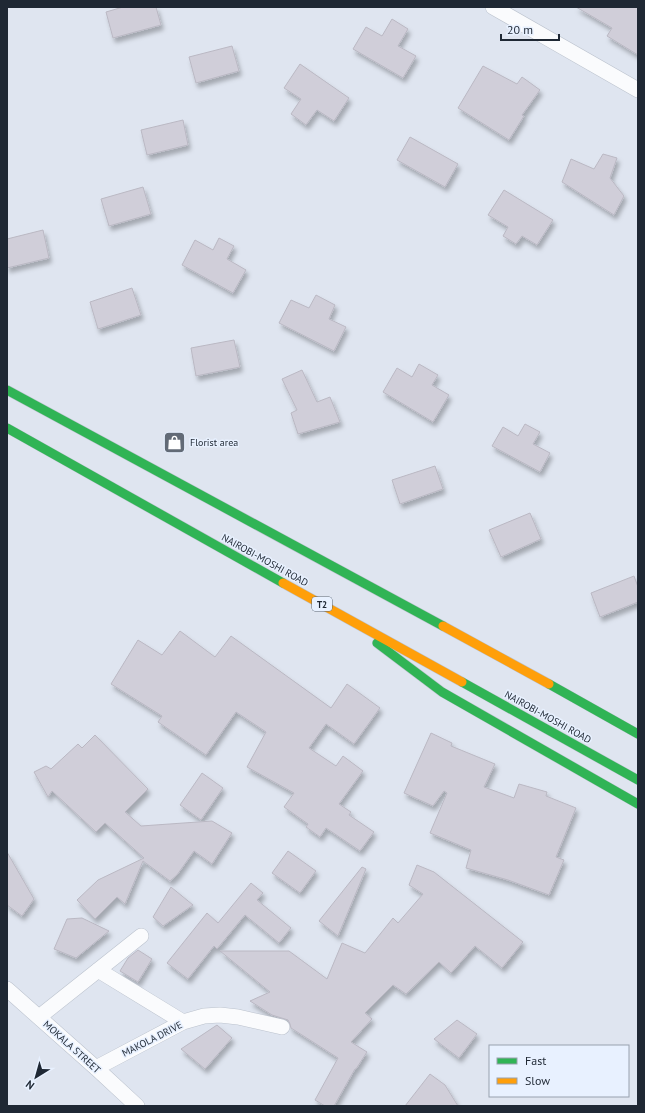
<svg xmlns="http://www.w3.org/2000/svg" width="645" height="1113" font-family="'PT Sans',sans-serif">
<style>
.building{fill:#d0ced9;stroke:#bab8c3;filter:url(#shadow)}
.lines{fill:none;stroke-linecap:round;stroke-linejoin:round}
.street-casing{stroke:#bbc2cd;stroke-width:16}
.fast-casing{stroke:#bbc2cd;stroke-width:10}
.slow-casing{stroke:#bbc2cd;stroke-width:10}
.street{stroke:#fafbfd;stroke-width:15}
.fast{stroke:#30b455;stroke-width:9}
.slow{stroke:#ff9f0a;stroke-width:9}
.labels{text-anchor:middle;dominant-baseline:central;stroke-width:3;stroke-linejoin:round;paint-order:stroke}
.shield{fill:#e8f1ff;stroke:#5b6471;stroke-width:1}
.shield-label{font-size:9px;font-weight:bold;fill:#1f2834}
.poi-label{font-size:10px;fill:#1f2834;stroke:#e8f1ff;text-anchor:start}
.street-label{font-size:10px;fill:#1f2834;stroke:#e8f1ff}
</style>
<defs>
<filter id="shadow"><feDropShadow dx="2.5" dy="4.5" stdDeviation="2" flood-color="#0004"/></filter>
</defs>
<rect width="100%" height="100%" fill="#dfe5f0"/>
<path class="building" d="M123 7H156L161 25 113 38 106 12Z
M576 7H638V55L607 36 612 28Z
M392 19 408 29 398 46 416 56 403 78 353 49 366 27 382 36Z
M232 46 239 71 196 83 189 57Z
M300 64 349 98 334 121 317 110 306 125 291 114 301 99 284 88Z
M483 66 517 84 522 77 540 90 522 115 524 116 509 140 458 108Z
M183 120 188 145 147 155 141 130Z
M410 137 458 164 445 187 397 160Z
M603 154 617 158 610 178 624 196 614 215 562 182 571 159 594 169Z
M143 187 151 214 109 226 101 199Z
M504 190 553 220 537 245 522 236 516 244 503 236 508 227 488 215Z
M43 230 49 258 7 268V239Z
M219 238 234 246 227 259 246 270 233 293 182 265 195 240 213 250Z
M132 288 141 315 98 329 90 302Z
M316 295 335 305 329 319 346 327 334 351 279 323 291 300 309 308Z
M234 340 240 367 196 376 191 348Z
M419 364 438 375 432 385 449 395 433 422 383 392 397 368 412 377Z
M302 370 317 402 330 397 340 422 298 434 291 413 297 410 282 379Z
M525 424 540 432 533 444 550 453 540 472 492 446 503 427 518 436Z
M435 466 443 489 400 504 392 480Z
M530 513 541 539 501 557 489 530Z
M634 576 638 587V602L600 617 591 593Z
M180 631 215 657 231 636 331 708 347 684 380 708 354 744 326 724 309 748 336 766 343 756 363 771 339 804 351 812 349 815 374 832 360 851 326 828 320 837 306 827 308 824 284 807 294 793 247 767 266 732 236 712 206 755 158 722 162 716 111 684 138 640 162 655Z
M431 733 452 743 451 746 495 764 484 787 514 798 519 784 547 792 546 796 576 808 556 857 564 860 549 895 508 880 466 868 471 850 430 833 447 793 444 791 433 806 404 793Z
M95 735 148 789 125 812 141 826 212 821 232 833 212 864 194 851 177 875 170 881 143 861 125 904 117 897 95 919 77 900 98 880 144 858 105 823 96 832 52 791 48 797 34 772 46 766 51 769 78 744 82 748Z
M202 773 223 788 201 820 180 805Z
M288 851 316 871 300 893 272 873Z
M7 852 34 899 22 916 7 905Z
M417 865 434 872 523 942 502 968 475 946 451 973 439 962 406 994 393 985 365 1013 372 1019 351 1042 367 1052 356 1069H355L334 1106H325L315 1100 338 1058 291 1028 290 1024 288 1020 272 1015 250 1001 270 992 220 951H289L327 979 342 943 365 953 393 918 398 923 423 894 409 885Z
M362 867 366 869 338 936 319 921Z
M251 883 263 893 257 900 291 928 279 943 245 915 217 949 214 946 188 979 167 963 207 913 218 923Z
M171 887 193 905 163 926 153 917Z
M82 918 109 931 76 958 54 949 67 919Z
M138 950 152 959 138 982 120 971 128 958Z
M457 1020 477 1034 459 1058 434 1039Z
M217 1025 232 1038 205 1069 181 1049Z
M430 1074 445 1085 458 1106H405Z"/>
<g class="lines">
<defs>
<path id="street" d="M493 7 638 90
M98 970 183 1022
M7 989 96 1068 137 1106
M39 1017 141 936
M96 1068 183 1022 204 1016 220 1015 238 1017 282 1027"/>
<path id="fast" d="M7 390 443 626
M7 428 283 583
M377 643 442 692 638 804
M462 682 638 780
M549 684 638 734"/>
<path id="slow" d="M283 583 462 682
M443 626 549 684"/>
</defs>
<use href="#street" class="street-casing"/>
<use href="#fast" class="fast-casing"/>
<use href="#slow" class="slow-casing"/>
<use href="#street" class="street"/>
<use href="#fast" class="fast"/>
<use href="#slow" class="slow"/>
</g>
<defs>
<symbol id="shop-square" viewBox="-11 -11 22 22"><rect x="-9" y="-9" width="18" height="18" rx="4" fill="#626a76" stroke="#e8f1ff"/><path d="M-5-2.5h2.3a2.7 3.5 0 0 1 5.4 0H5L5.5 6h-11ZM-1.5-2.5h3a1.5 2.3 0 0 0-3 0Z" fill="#fff"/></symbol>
</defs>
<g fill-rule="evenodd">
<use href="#shop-square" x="162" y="430" width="25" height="25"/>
</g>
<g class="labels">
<rect class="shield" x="312" y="597" width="20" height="14" rx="3"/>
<g class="shield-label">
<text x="322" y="604">T2</text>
</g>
<g class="poi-label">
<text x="190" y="442">Florist area</text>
</g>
<g class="street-label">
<text transform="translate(265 560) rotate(29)">NAIROBI-MOSHI ROAD</text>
<text transform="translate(548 717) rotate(29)">NAIROBI-MOSHI ROAD</text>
<text transform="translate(152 1039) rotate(-27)">MAKOLA DRIVE</text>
<text transform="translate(72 1047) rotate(42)">MOKALA STREET</text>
</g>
</g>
<rect width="645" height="1113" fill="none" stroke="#1f2834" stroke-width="16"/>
<rect x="489" y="1045" width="140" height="52" fill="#e8f1ff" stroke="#98a1ae"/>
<rect x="497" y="1058" width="20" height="6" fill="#30b455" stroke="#98a1ae"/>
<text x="525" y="1065" font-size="12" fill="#1f2834">Fast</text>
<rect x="497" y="1078" width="20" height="6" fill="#ff9f0a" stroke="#98a1ae"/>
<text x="525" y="1085" font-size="12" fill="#1f2834">Slow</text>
<g transform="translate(36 1077) rotate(217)" stroke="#e8f1ff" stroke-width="3" paint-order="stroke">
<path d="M0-3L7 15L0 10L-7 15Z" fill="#1f2834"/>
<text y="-6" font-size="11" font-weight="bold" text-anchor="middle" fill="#1f2834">N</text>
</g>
<path d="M501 34v6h58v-6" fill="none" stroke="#1f2834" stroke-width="2"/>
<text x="507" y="34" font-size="12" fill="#1f2834" stroke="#e8f1ff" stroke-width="3" paint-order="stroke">20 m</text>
</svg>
